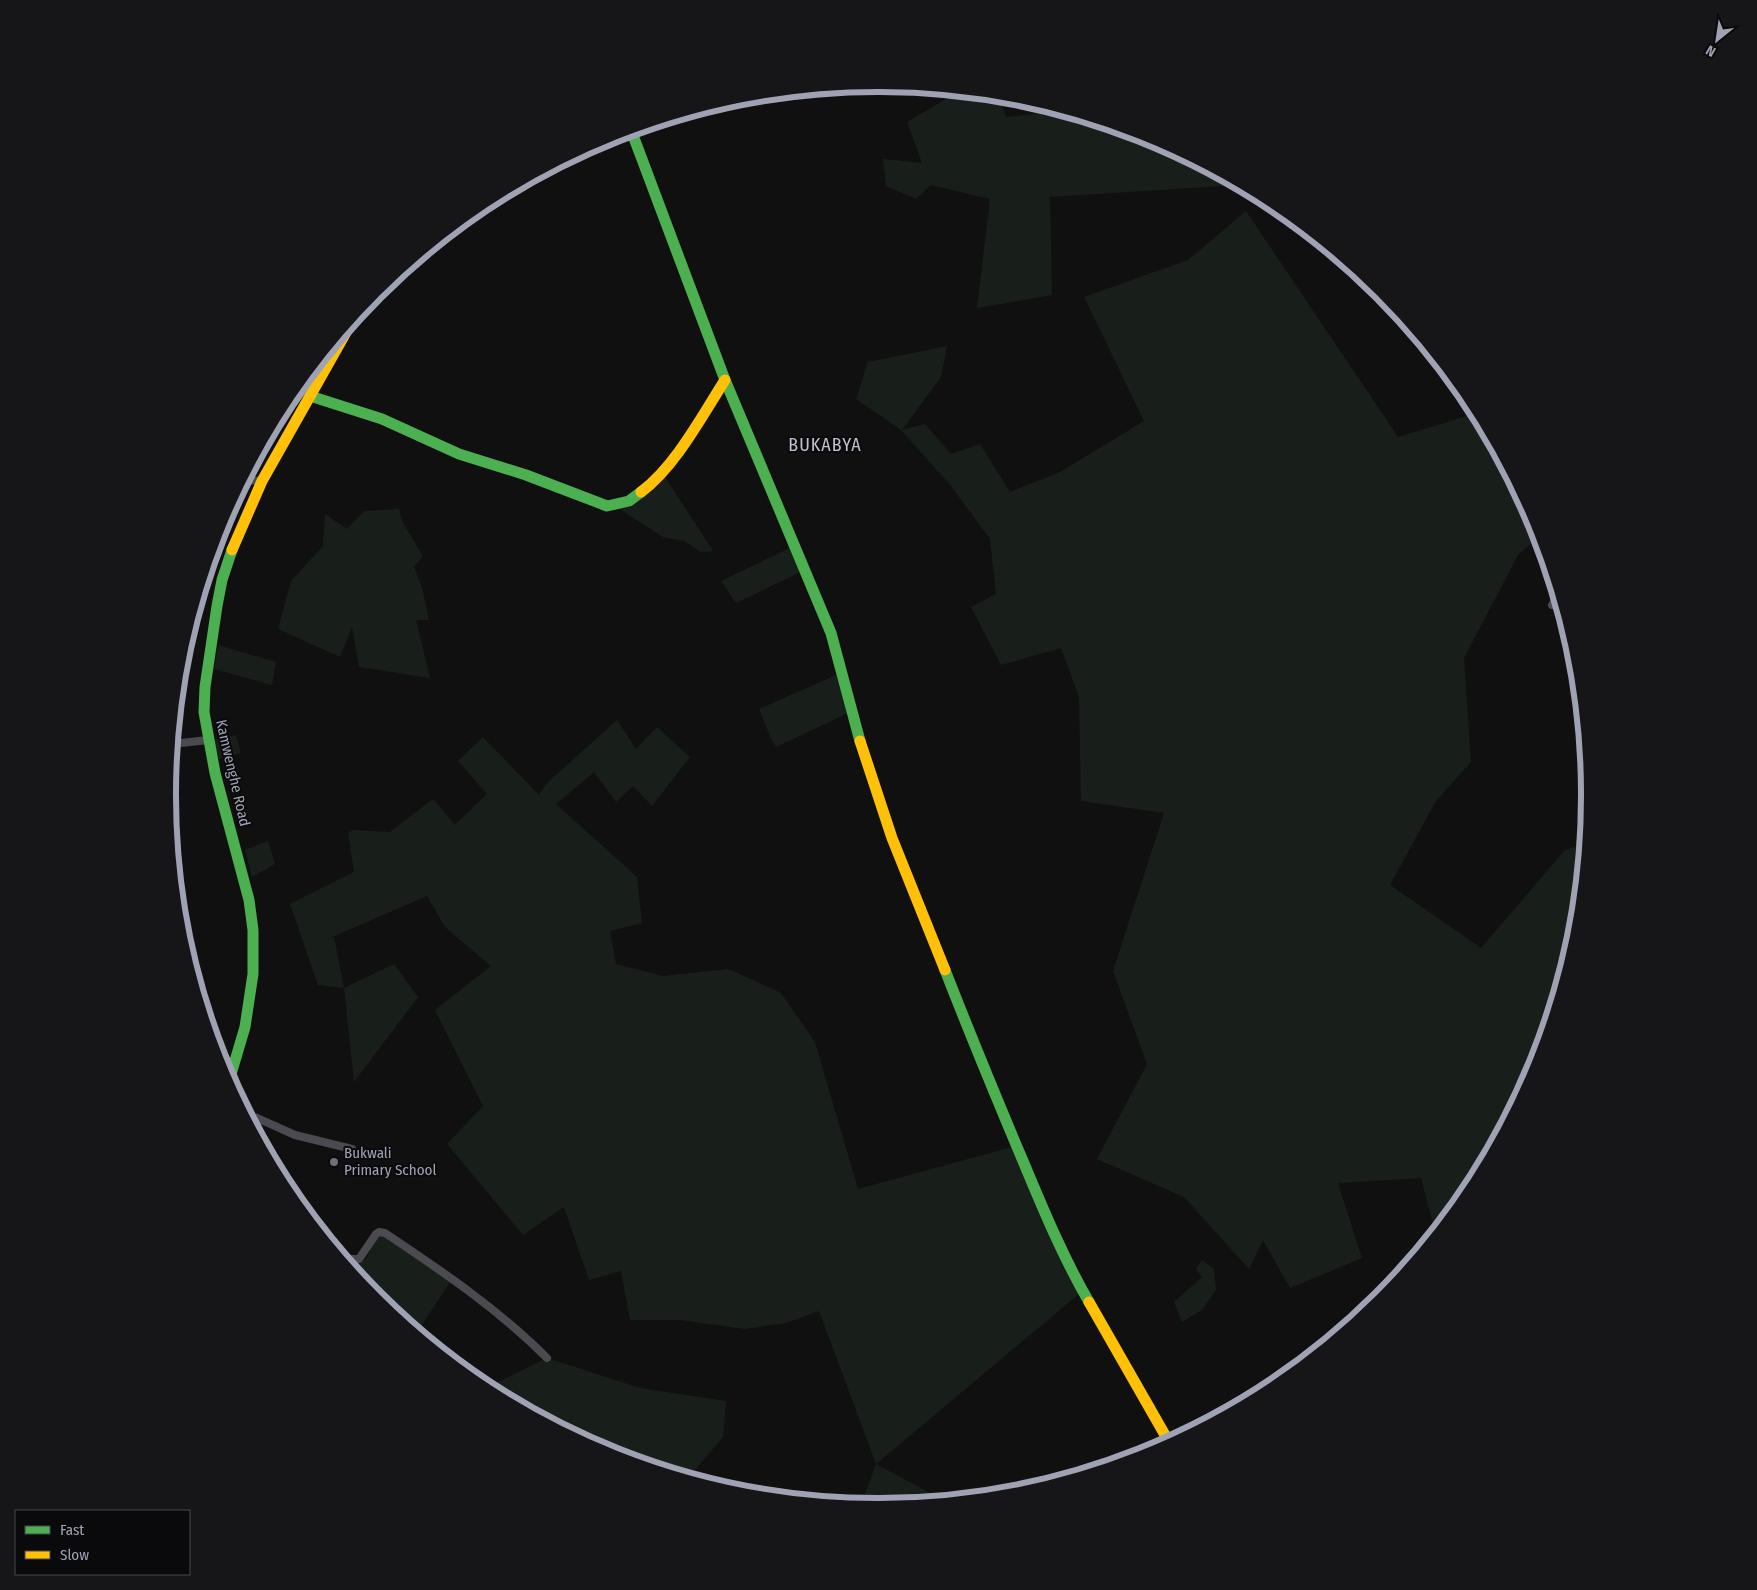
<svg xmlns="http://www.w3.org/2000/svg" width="1757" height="1590" font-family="'Fira Sans Condensed',sans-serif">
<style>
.green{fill:#181f1a}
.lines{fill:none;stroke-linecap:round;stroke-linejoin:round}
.street{stroke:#4a4a50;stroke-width:8}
.fast{stroke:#4caf50;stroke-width:11}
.slow{stroke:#ffc107;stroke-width:11}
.poi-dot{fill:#6d6f7a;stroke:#0a0a0c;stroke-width:2}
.labels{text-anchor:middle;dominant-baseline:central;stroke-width:4;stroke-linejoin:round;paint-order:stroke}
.street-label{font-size:15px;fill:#9fa2b3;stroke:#0a0a0c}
.poi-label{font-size:15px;fill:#9fa2b3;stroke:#0a0a0c;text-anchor:start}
.quarter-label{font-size:18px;letter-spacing:1px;fill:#c0c2cf;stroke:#0a0a0c}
.rim{fill:none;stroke:#9fa2b3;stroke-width:6}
</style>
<rect width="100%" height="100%" fill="#101010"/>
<path class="green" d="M958 92 999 96 1006 117 1062 111 1151 138 1211 170 1223 186 1050 197 1052 295 977 308 990 199 931 185 916 199 886 186 883 159 922 163 907 122Z
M1246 211 1398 437 1474 414 1476 411 1536 523 1540 536 1518 555 1464 658 1471 762 1436 801 1390 885 1481 948 1565 850 1585 844 1576 934 1535 1067 1470 1190 1435 1232 1421 1178 1338 1183 1362 1258 1290 1288 1263 1240 1249 1269 1184 1197 1097 1159 1147 1064 1113 971 1164 813 1081 801 1079 697 1061 648 1001 665 971 607 996 594 990 539 951 486 901 430 856 399 868 362 947 346 941 377 902 430 925 424 951 454 980 444 1010 492 1060 472 1144 421 1084 297 1188 260Z
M665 477 713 551 701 552 684 541 663 537 615 506C636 503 651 493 665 477Z
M399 509 403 523 423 556 414 567 422 587 429 620H416L430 678 359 667 352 627 340 657 278 629 291 581 323 546 325 514 347 529 364 511Z
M792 547 803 571 736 603 721 581Z
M218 645 276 662 272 685 214 669Z
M836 675 848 713 776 747 771 739 759 709Z
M617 720 636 749 657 727 690 757 652 806 633 786 616 802 594 772 556 804 637 877 642 923 610 931 616 964 663 976 729 969 781 993 815 1042 858 1189 1012 1147 1086 1288 876 1464 943 1500 878 1506 861 1505 876 1464 819 1311 786 1323 745 1329 680 1320H630L621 1271 589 1280 564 1207 523 1235 447 1144 483 1106 435 1010 491 966 445 927 427 896 323 941 334 937 344 988 394 964 418 997 354 1082 344 988 318 985 290 904 354 872 348 833 353 830 390 832 433 799 455 825 487 794 458 761 483 737 539 795 547 783Z
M236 735 241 753 218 759 213 740Z
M268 841 275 864 252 877 245 850Z
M380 1235H384L451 1281 417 1332 375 1298 341 1256 363 1257 362 1260 366 1259 374 1242Z
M1202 1260 1214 1269 1216 1290 1202 1310 1182 1322 1174 1302 1202 1277 1196 1269Z
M547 1358 640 1388 726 1401 723 1437 689 1477 606 1452 486 1388Z"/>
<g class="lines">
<path class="street" d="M244 480 262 481
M1552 605 1558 595
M172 744 208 740
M246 1113 295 1135 352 1149
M344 1259H359L376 1234 379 1232 385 1233C442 1271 498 1309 547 1358"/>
<path class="fast" d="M631 130 725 380 831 633 860 741
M310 396 382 419 459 454 526 475 607 506 629 501 641 492
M945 970C970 1034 996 1097 1023 1161 1043 1209 1063 1257 1089 1302
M229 1081 245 1027 253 974V930L249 900 215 773 204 712 205 687 217 606 222 580 232 550"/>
<path class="slow" d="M641 492C675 467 702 416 725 380
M232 550 262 481 353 320
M860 741 892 838 945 970
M1089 1302 1169 1442"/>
</g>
<circle class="poi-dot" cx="334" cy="1162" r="5"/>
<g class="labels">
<g class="street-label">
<text transform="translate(233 773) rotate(77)">Kamwenghe Road</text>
</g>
<g class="poi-label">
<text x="344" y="1153">Bukwali<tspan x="344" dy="17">Primary School</tspan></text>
</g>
<g class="quarter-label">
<text x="825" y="445">BUKABYA</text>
</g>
</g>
<path d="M0 0H1757V1590H0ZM878 92H879A702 702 0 0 1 1581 794V796A702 702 0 0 1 879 1498H878A702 702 0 0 1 176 796V794A702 702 0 0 1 878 92Z" fill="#161619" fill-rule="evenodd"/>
<path class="rim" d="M878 92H879A702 702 0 0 1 1581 794V796A702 702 0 0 1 879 1498H878A702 702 0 0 1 176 796V794A702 702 0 0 1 878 92Z"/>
<rect x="15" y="1510" width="175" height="65" fill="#0a0a0c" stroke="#46474f"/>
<rect x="25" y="1526" width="25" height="8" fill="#4caf50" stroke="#46474f"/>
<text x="60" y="1535" font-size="15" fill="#9fa2b3">Fast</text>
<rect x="25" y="1551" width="25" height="8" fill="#ffc107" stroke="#46474f"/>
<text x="60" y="1560" font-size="15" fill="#9fa2b3">Slow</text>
<g transform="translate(1717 40) rotate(210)" stroke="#0a0a0c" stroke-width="4" paint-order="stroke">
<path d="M0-4L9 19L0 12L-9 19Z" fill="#9fa2b3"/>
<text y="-8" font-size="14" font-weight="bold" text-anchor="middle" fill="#9fa2b3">N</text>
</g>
</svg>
